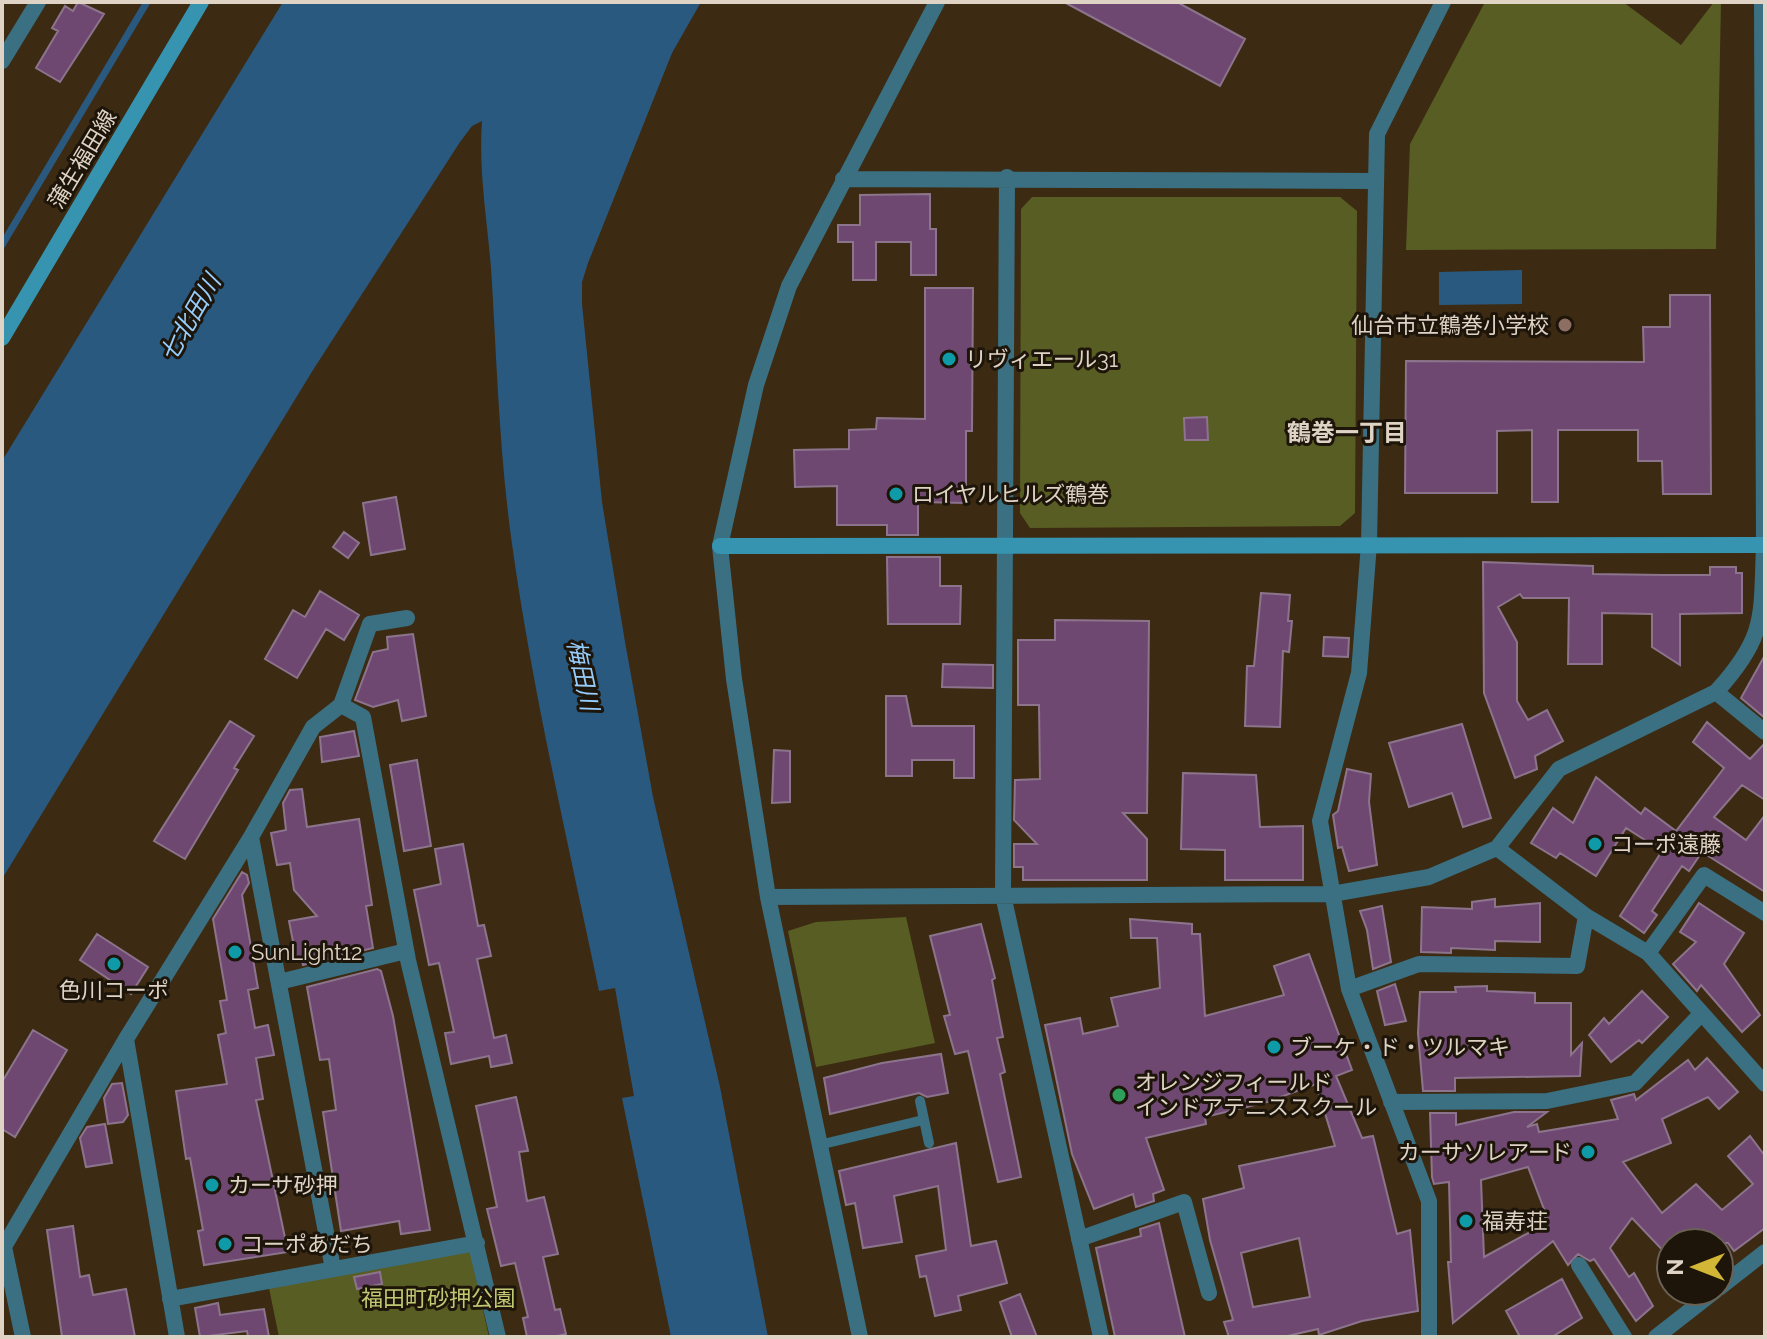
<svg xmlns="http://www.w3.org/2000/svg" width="1767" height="1339" font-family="Raleway,'Noto Sans JP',sans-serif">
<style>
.green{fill:#585d24}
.water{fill:#2a5980}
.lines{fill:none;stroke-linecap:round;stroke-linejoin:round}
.stream{stroke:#2a5980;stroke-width:7}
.building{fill:#6f4872;stroke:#8c748d;stroke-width:2;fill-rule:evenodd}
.lane{stroke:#3a7082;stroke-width:10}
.street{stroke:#3a7082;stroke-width:16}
.secondary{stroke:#3694b1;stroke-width:16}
.education-dot{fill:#8d6e63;stroke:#1d150a;stroke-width:3}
.culture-dot{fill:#0f9aa8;stroke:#1d150a;stroke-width:3}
.leisure-dot{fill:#2e9e5b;stroke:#1d150a;stroke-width:3}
.labels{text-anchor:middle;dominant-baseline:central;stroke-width:6;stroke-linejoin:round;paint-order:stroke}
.street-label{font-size:22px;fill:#ded3c4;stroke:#1d150a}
.poi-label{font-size:22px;fill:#ded3c4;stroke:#1d150a;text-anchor:start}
.park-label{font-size:22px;fill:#c0c972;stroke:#1d150a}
.water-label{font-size:24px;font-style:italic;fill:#96cdfd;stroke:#1d150a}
.neighbourhood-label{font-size:24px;font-weight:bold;fill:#ded3c4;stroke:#1d150a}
</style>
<rect width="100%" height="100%" fill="#3c2b12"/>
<path class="green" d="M1485 2H1623L1681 45 1714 2H1721L1716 249 1406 250 1410 144Z
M1032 197H1340L1357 211 1355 513 1340 526 1030 528 1020 513 1021 209Z
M906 917 935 1043 816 1067 788 931 816 922Z
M470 1251 489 1337H279L269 1288Z"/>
<path class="water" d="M283 2H701L672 53 588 263 582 282V304L602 502 625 642 653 797 720 1087 768 1337H671L622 1098 634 1096 615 988 599 991C568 842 533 694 512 544 500 458 497 370 492 283 489 229 478 175 482 121L472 126 460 142 313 370 2 879V461Z
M1522 270V304L1439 305V272Z"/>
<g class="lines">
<path class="stream" d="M2 245 147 2"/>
</g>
<path class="building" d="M78 2 104 14 60 82 36 68 58 31 52 28 65 6 73 11Z
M1064 2H1177L1245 39 1220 86Z
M930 194V229H936V275H911V242H876V280H853V242H838V225H860V195Z
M925 288H973L972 431H966V503L918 502V535H887V525H837V486L795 487 794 450 849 449V430L876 429 877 418 925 419Z
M1670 295H1710L1711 494H1663L1662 461H1638V430H1558V502H1532V430L1497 431V493H1405L1406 361 1644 362 1643 327H1670Z
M1207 417 1208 440H1185L1184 418Z
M396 497 405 549 371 555 363 503Z
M344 532 359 543 348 558 333 547Z
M887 557H940V586H961L960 624H888Z
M1483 562 1593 566V574L1663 575H1710V567H1736V573H1742V613L1680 614V665L1652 647V614L1602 613V664H1568L1569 598H1523L1520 594 1498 607 1517 642V701L1528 720 1547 710 1563 741 1535 756 1537 769 1515 778 1484 693Z
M320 591 359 615 344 640 326 629 297 678 265 659 293 610 305 617Z
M1261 593 1290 595 1288 621H1292L1289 652 1283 651 1280 727 1245 726 1247 666H1254Z
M1055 620 1149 621 1147 813H1123L1147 839V880H1023V867H1014V844H1037L1014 820 1015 780 1040 779 1039 705H1018V640H1055Z
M413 634 426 716 402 721 398 700 373 707 355 700 373 652 388 649 387 637Z
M1324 637 1349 638 1348 657 1323 656Z
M1765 655V718L1741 698Z
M943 664 993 665V688L942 687Z
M886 696H906L912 726H974V778H954V760H912V776H886Z
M230 721 254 736 234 768 238 770 185 859 154 841Z
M1707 722 1750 759 1765 743V800L1742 785 1714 817 1746 840 1765 815V892L1702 852 1689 871 1682 866 1652 911 1657 915 1644 933 1620 916 1662 851 1626 828 1596 876 1560 853 1556 858 1531 843 1553 808 1573 823 1596 777 1641 814 1645 808 1676 831 1724 768 1693 742Z
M1462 724 1491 818 1463 827 1452 793 1409 807 1389 743Z
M354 731 359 756 322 762 320 737Z
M774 750 790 751V802L772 803Z
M417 760 431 846 404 851 390 765Z
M1347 769 1371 774 1369 802 1377 865 1349 871 1342 847 1338 848 1333 815 1338 811Z
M1183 773 1256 775 1260 827 1303 826V880H1225V850L1181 849Z
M302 789 307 827 359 819 372 905 366 906 373 948 303 965 302 961 297 962 289 921 317 916 294 890 290 863 277 865 271 833 286 830 283 803 290 790Z
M463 844 478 926 484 925 491 956 477 959 494 1038 506 1035 512 1063 491 1067 489 1056 451 1064 445 1033 454 1032 439 963 429 965 414 890 441 884 435 849Z
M242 872 247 875 249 883 242 895 258 988 248 990 255 1028 268 1025 274 1055 256 1058 263 1099 256 1100 288 1252 204 1265 198 1231 203 1230 190 1158 186 1159 176 1091 227 1084 218 1035 226 1033 220 1001 227 1000 213 919Z
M1495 899V907L1540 903V942L1495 941V950L1451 948V953L1421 952 1422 907 1472 909V902Z
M1699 903 1744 933 1724 964 1760 1015 1742 1032 1701 985 1697 991 1673 964 1696 942 1680 932Z
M1382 906 1391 962 1373 969 1367 930 1360 911Z
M1130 919 1192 924V934H1200L1205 1016 1284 995 1274 966 1309 954 1352 1070 1336 1076 1362 1138 1373 1136 1397 1234 1410 1230 1418 1311 1362 1321 1319 1335 1318 1329 1283 1337H1229L1224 1322 1233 1320 1210 1240 1203 1199 1244 1188 1239 1166 1335 1146 1316 1084 1267 1102 1205 1117 1206 1124 1146 1138 1164 1190 1153 1194 1154 1201 1136 1207 1133 1194 1094 1209 1072 1154 1045 1025 1080 1018 1083 1034 1118 1026 1111 998 1160 988 1157 938H1131ZM1299 1238 1310 1297 1253 1307 1241 1253Z
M981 924 995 978 992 980 1003 1037 997 1038 1005 1072 1000 1074 1021 1177 998 1182 968 1051 955 1054 944 1016 950 1015 930 936Z
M97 934 148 967 131 994 80 960Z
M377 969 381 971 393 1016 430 1230 401 1234 399 1221 341 1231 323 1112 336 1110 329 1059 320 1060 307 987Z
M1395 984 1406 1021 1385 1025 1377 991Z
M1487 986V991L1535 993V1003H1571V1055L1582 1043 1580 1076 1455 1078V1091H1423L1418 1033 1420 992H1456L1455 987Z
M1642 991 1668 1017 1642 1043 1639 1040 1611 1062 1589 1035 1604 1018 1609 1024Z
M33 1030 67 1050 15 1137 2 1129V1082Z
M941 1054 948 1093 927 1097 919 1093 830 1114 824 1078 882 1063Z
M1707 1058 1738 1092 1719 1109 1708 1097 1662 1119 1671 1143 1623 1162 1662 1213 1696 1184 1722 1210 1753 1184 1728 1156 1750 1136 1765 1156V1228L1734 1251 1728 1243H1671V1259L1632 1218 1610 1248 1629 1277 1634 1273 1653 1306 1636 1321 1594 1259 1590 1261 1578 1254 1568 1265 1553 1241 1453 1323 1448 1262H1451L1449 1182 1434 1184 1432 1177 1430 1113H1456V1125L1514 1112H1547L1527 1127 1537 1124 1539 1132 1618 1119 1611 1100 1634 1094 1636 1100 1688 1060 1695 1070ZM1528 1167 1547 1217 1540 1220 1543 1225 1484 1257 1481 1180Z
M122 1083 128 1115 123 1122 108 1124 104 1098 112 1084Z
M516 1097 528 1151 519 1152 527 1201 544 1197 558 1254 543 1257 555 1310 560 1309 566 1334 553 1337H527L523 1318 528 1317 515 1263 501 1266 487 1209 497 1207 476 1106Z
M105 1124 112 1163 86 1167 80 1138 87 1127Z
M956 1143 971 1246 996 1241 1007 1283 958 1296 961 1310 935 1316 926 1276 920 1277 916 1256 946 1250 938 1186 894 1196 902 1242 863 1248 855 1203 846 1205 839 1171Z
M1159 1223 1185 1337H1115L1096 1248 1141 1236 1140 1229Z
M73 1226 80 1277 89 1275 93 1295 126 1289 135 1337H62L47 1230Z
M380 1272 382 1284 357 1289 354 1277Z
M1562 1279 1582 1318 1552 1337H1520L1506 1311Z
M1020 1294 1037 1337H1012L1000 1302Z
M218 1303 220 1315 264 1309 269 1337H248L247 1331 200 1337 195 1308Z"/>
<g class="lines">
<path class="lane" d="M920 1101 929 1143
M819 1145 923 1120"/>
<path class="street" d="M2 61 38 2
M1007 177 1003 895 1101 1337
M843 179 1376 181
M1716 692 1765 732
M341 705 370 624 407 618
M251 837 333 1269
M1497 848 1586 916 1648 953 1765 1084
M768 897 1332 894 1429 877 1497 848 1559 769 1716 692C1767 636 1761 617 1764 545L1762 2
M1648 953 1704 875 1765 913
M279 982 406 951
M1349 989 1419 964 1577 966 1586 916
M126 1039 177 1337
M1391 1102 1547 1101 1635 1083 1701 1014
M1079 1239 1184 1202 1209 1293
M4 1247 23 1337
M2 1250 126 1039 251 837 313 727 341 705 363 717 408 960 498 1337
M1579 1265 1624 1337
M1719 1288 1765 1252
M170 1299 477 1243
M860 1337 768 897 734 679 720 546 756 385 789 286 937 2
M1429 1337V1201L1349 989 1320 821 1359 673 1369 544 1377 134 1443 2
M1656 1337 1715 1291"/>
<path class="secondary" d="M2 338 201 2
M720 546 1765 545"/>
</g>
<circle class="education-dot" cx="1565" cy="325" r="8"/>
<g class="culture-dot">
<circle cx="949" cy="359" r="8"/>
<circle cx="896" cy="494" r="8"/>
<circle cx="1595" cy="844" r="8"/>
<circle cx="235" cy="952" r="8"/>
<circle cx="114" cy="964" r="8"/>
<circle cx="1274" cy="1047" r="8"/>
<circle cx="1588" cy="1152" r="8"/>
<circle cx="212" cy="1185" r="8"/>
<circle cx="1466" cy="1221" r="8"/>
<circle cx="225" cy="1244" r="8"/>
</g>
<circle class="leisure-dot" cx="1119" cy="1095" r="8"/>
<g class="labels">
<g class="street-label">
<text transform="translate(82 159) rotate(-59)">蒲生福田線</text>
</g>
<g class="poi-label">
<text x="1549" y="325" text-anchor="end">仙台市立鶴巻小学校</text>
<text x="965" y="359">リヴィエール31</text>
<text x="912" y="494">ロイヤルヒルズ鶴巻</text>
<text x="1611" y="844">コーポ遠藤</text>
<text x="251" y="952">SunLight12</text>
<text x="114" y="990" text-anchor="middle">色川コーポ</text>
<text x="1290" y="1047">ブーケ・ド・ツルマキ</text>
<text x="1135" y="1082">オレンジフィールド<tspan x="1135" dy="25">インドアテニススクール</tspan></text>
<text x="1572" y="1152" text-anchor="end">カーサソレアード</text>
<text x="228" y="1185">カーサ砂押</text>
<text x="1482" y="1221">福寿荘</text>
<text x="241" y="1244">コーポあだち</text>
</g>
<g class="park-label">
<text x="438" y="1298">福田町砂押公園</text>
</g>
<g class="water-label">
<text transform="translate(190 318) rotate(-60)">七北田川</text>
<text transform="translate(583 675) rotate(78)">梅田川</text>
</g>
<g class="neighbourhood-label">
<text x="1347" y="432">鶴巻一丁目</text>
</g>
</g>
<rect width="1767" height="1339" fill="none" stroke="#ded3c4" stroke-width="8"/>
<g transform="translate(1695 1267) rotate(270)"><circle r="38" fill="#1d150a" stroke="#6a6154" stroke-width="2"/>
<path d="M0-6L14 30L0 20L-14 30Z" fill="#d2b635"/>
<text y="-12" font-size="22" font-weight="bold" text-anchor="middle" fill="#ded3c4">N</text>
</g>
</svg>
